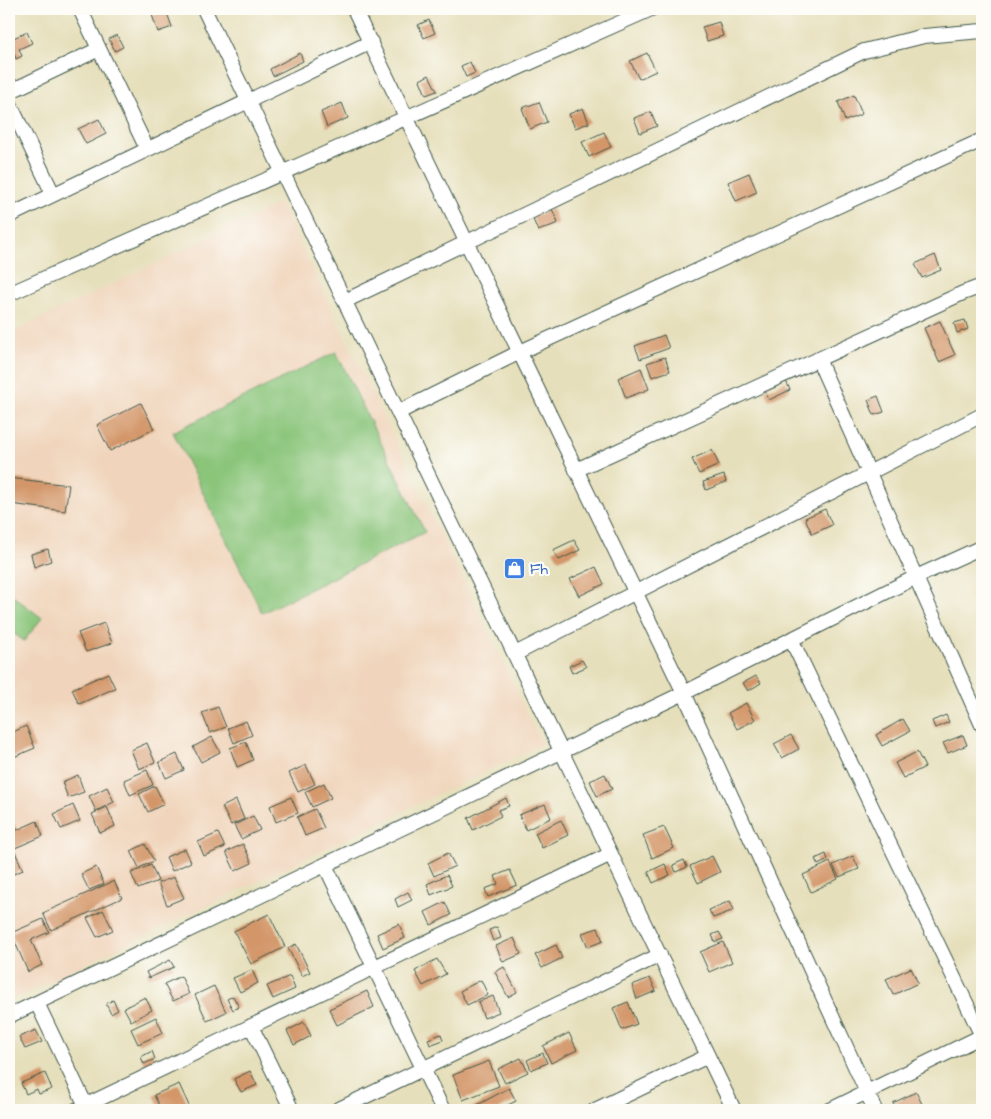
<svg xmlns="http://www.w3.org/2000/svg" width="991" height="1119" font-family="'Architects Daughter',sans-serif">
<style>
.built{fill:#f0d5bc}
.green{fill:#8ac57a;stroke:#548157}
.building{fill:#d39669}
.lines{fill:none;stroke-linecap:round;stroke-linejoin:round}
.street-casing{stroke:#3d5548;stroke-width:16}
.street{stroke:#fff;stroke-width:14}
.labels{text-anchor:middle;dominant-baseline:central;stroke-width:4.5;stroke-linejoin:round;paint-order:stroke}
.shop-label{font-size:15px;fill:#366cbe;stroke:#fdfcf7;text-anchor:start}
</style>
<rect width="100%" height="100%" fill="#fdfcf7"/>
<filter id="ink" filterUnits="userSpaceOnUse"><feTurbulence type="fractalNoise" baseFrequency=".02" numOctaves="2"/><feDisplacementMap in="SourceGraphic" scale="10" xChannelSelector="R" yChannelSelector="G"/><feConvolveMatrix kernelMatrix="1 2 1 2 8 2 1 2 1" color-interpolation-filters="sRGB"/></filter>
<filter id="wash" filterUnits="userSpaceOnUse"><feTurbulence type="fractalNoise" baseFrequency=".0096" numOctaves="4" result="noise"/><feDisplacementMap in="SourceGraphic" scale="20" xChannelSelector="R" yChannelSelector="G"/><feGaussianBlur stdDeviation="1.12" result="paint"/><feColorMatrix in="noise" values="0 0 0 0 0 0 0 0 0 0 0 0 0 0 0 0 0 1.4 0 .05"/><feComposite in="paint" operator="in"/></filter>
<g filter="url(#wash)">
<rect width="100%" height="100%" fill="#e6dfbb"/>
<path class="built" d="M280 203 542 744 9 1001V334Z"/>
<path class="green" d="M336 352 425 532 262 613 173 432Z
M9 593 42 618 24 641 9 630Z"/>
<g id="blocks">
<path class="building" d="M166 10 172 27 158 32 152 15Z
M429 20 435 33 424 38 418 25Z
M719 22 723 36 707 41 702 27Z
M27 32 32 43 19 49 22 56 16 59 9 40Z
M117 35 123 47 115 51 109 39Z
M300 53 303 61 273 76 270 69Z
M647 53 656 71 639 79 630 61Z
M470 62 475 73 466 77 461 66Z
M429 75 437 91 426 95 420 80Z
M854 95 862 114 845 121 838 102Z
M539 102 547 122 530 129 522 108Z
M342 103 348 118 327 127 321 112Z
M583 108 589 123 575 128 569 114Z
M651 112 657 126 640 133 634 118Z
M99 119 106 134 86 144 78 129Z
M604 132 611 147 589 157 582 142Z
M749 173 757 192 736 201 728 182Z
M552 209 558 223 538 231 532 217Z
M935 255 941 270 922 278 915 264Z
M965 320 968 329 957 333 954 323Z
M940 321 955 355 939 362 924 328Z
M664 335 669 348 640 359 635 346Z
M665 357 670 371 652 377 647 363Z
M641 368 649 389 626 398 618 378Z
M786 381 790 390 769 400 765 391Z
M878 396 884 412 874 415 868 400Z
M141 403 154 429 110 451 97 425Z
M712 450 719 465 699 474 692 459Z
M724 475 726 482 706 490 703 482Z
M9 478 69 485 65 511 10 504Z
M825 509 832 525 812 534 805 518Z
M574 540 580 550 559 560 553 550Z
M48 549 51 561 34 567 31 554Z
M596 567 604 584 579 596 570 579Z
M104 623 112 643 86 652 78 633Z
M582 660 586 667 572 673 569 666Z
M108 673 115 688 79 704 72 689Z
M756 676 761 683 748 691 743 683Z
M746 703 755 720 737 729 728 713Z
M218 707 226 727 210 733 202 713Z
M946 715 949 722 935 728 932 721Z
M903 719 910 731 882 746 876 735Z
M246 721 252 735 234 743 228 728Z
M26 726 35 748 9 759V734Z
M791 735 799 749 782 758 774 744Z
M963 735 967 745 948 753 943 743Z
M212 737 220 752 201 762 193 747Z
M246 742 253 760 237 767 230 748Z
M147 743 155 762 139 769 131 750Z
M917 752 925 767 903 778 895 763Z
M177 754 184 770 166 778 159 762Z
M306 765 315 784 298 792 289 773Z
M147 770 153 785 130 795 124 780Z
M605 774 612 789 597 796 590 781Z
M78 775 84 792 68 798 62 782Z
M324 783 331 798 312 807 305 792Z
M155 786 164 804 148 812 139 794Z
M107 787 114 802 96 811 89 796Z
M291 797 298 813 276 822 270 806Z
M506 798 509 806 498 810 501 816 473 830 468 818Z
M236 800 244 819 231 825 222 807Z
M545 804 551 818 526 830 519 815Z
M73 805 80 821 61 829 54 814Z
M107 807 115 826 100 833 92 814Z
M315 809 324 828 305 836 297 817Z
M9 811 17 830 37 821 43 836 15 848 9 834Z
M253 816 260 830 241 839 234 825Z
M561 820 568 835 542 848 535 833Z
M664 827 674 848 652 858 643 835Z
M218 833 225 847 204 856 198 842Z
M145 844 154 861 139 868 131 851Z
M243 844 252 863 235 871 226 852Z
M185 849 191 862 172 871 166 857Z
M9 851 10 854 15 852 23 870 9 876Z
M448 853 455 866 434 876 428 863Z
M826 854 828 860 818 865 815 859Z
M712 856 720 872 698 883 690 866Z
M853 856 859 869 839 877 833 865Z
M684 860 687 867 676 872 673 865Z
M830 862 838 879 811 892 803 875Z
M665 864 670 875 653 883 648 872Z
M151 865 158 881 138 889 131 873Z
M96 867 104 884 89 890 81 874Z
M510 870 517 885 488 897 485 889 498 884 495 876Z
M447 875 452 886 431 895 427 884Z
M174 877 184 898 167 905 158 883Z
M114 881 122 898 51 930 43 913Z
M408 892 412 900 398 907 395 899Z
M730 901 734 910 713 918 709 910Z
M445 902 451 915 431 925 425 912Z
M103 910 113 930 97 937 87 918Z
M269 914 285 947 251 964 234 931Z
M43 919 49 932 31 940 42 965 28 972 11 933Z
M399 924 405 938 383 948 377 934Z
M497 927 501 938 493 941 489 930Z
M598 928 603 941 588 947 582 933Z
M719 932 723 939 715 942 712 935Z
M514 938 521 954 503 962 496 946Z
M723 942 732 962 709 972 700 952Z
M296 944 310 972 302 976 288 948Z
M556 945 562 958 542 968 535 955Z
M437 959 446 974 423 986 415 971Z
M170 960 174 967 149 978 146 972Z
M504 967 517 992 508 997 495 972Z
M911 968 918 983 893 995 886 979Z
M252 970 258 983 240 992 233 978Z
M181 976 189 994 173 1001 164 984Z
M290 976 295 989 273 999 267 986Z
M650 978 656 991 637 999 632 985Z
M481 980 488 995 467 1005 460 991Z
M214 986 226 1012 207 1021 195 995Z
M367 991 374 1007 337 1025 329 1009Z
M233 996 239 1007 233 1010 227 999Z
M493 996 499 1012 484 1018 478 1002Z
M145 997 152 1010 131 1021 124 1008Z
M113 1000 118 1010 111 1014 106 1004Z
M628 1002 637 1024 622 1030 613 1008Z
M156 1017 163 1033 138 1044 131 1029Z
M304 1022 311 1036 294 1045 287 1031Z
M36 1030 42 1042 25 1049 19 1037Z
M569 1033 577 1050 551 1063 543 1046Z
M441 1034 443 1040 430 1045 428 1039Z
M152 1051 155 1059 144 1064 141 1057Z
M543 1053 547 1063 531 1070 527 1060Z
M521 1058 528 1072 505 1083 498 1069Z
M489 1061 499 1086 463 1100 453 1075Z
M250 1071 257 1085 241 1092 234 1079Z
M45 1073 52 1089 39 1094 37 1089 26 1094 21 1083Z
M179 1084 191 1110H161L154 1095Z
M509 1088 516 1101 498 1110H468Z
M916 1092 925 1110H896L893 1103Z"/>
</g>
</g>
<g filter="url(#ink)">
<use href="#blocks" fill-opacity="0" stroke="#3d5548" stroke-width="1"/>
<g class="lines">
<defs>
<path id="street" d="M80 9 147 149
M204 9 734 1110
M354 9 684 693 875 1110
M9 92 99 49
M9 102 53 194
M9 216 371 42
M9 294 651 9
M345 301 864 51 924 36 982 31
M818 359 982 725
M399 412 520 352 982 140
M576 470 963 293 982 286
M791 639 982 1036
M515 654 982 415
M325 865 443 1110
M37 1003 88 1110
M9 1016 684 693 916 577 982 547
M251 1026 292 1110
M76 1110 611 854
M337 1110 660 955
M595 1110 708 1056
M830 1110 982 1036"/>
</defs>
<use href="#street" class="street-casing"/>
<use href="#street" class="street"/>
</g>
</g>
<defs>
<symbol id="shop-square" viewBox="-11 -11 22 22"><rect x="-9" y="-9" width="18" height="18" rx="4" fill="#3f7fe0" stroke="#fdfcf7"/><path d="M-5-2.5h2.3a2.7 3.5 0 0 1 5.4 0H5L5.5 6h-11ZM-1.5-2.5h3a1.5 2.3 0 0 0-3 0Z" fill="#fff"/></symbol>
</defs>
<g fill-rule="evenodd">
<use href="#shop-square" x="502" y="556" width="25" height="25"/>
</g>
<g class="labels">
<g class="shop-label">
<text x="530" y="569">Fh</text>
</g>
</g>
<rect width="991" height="1119" fill="none" stroke="#fdfcf7" stroke-width="30"/>
</svg>
